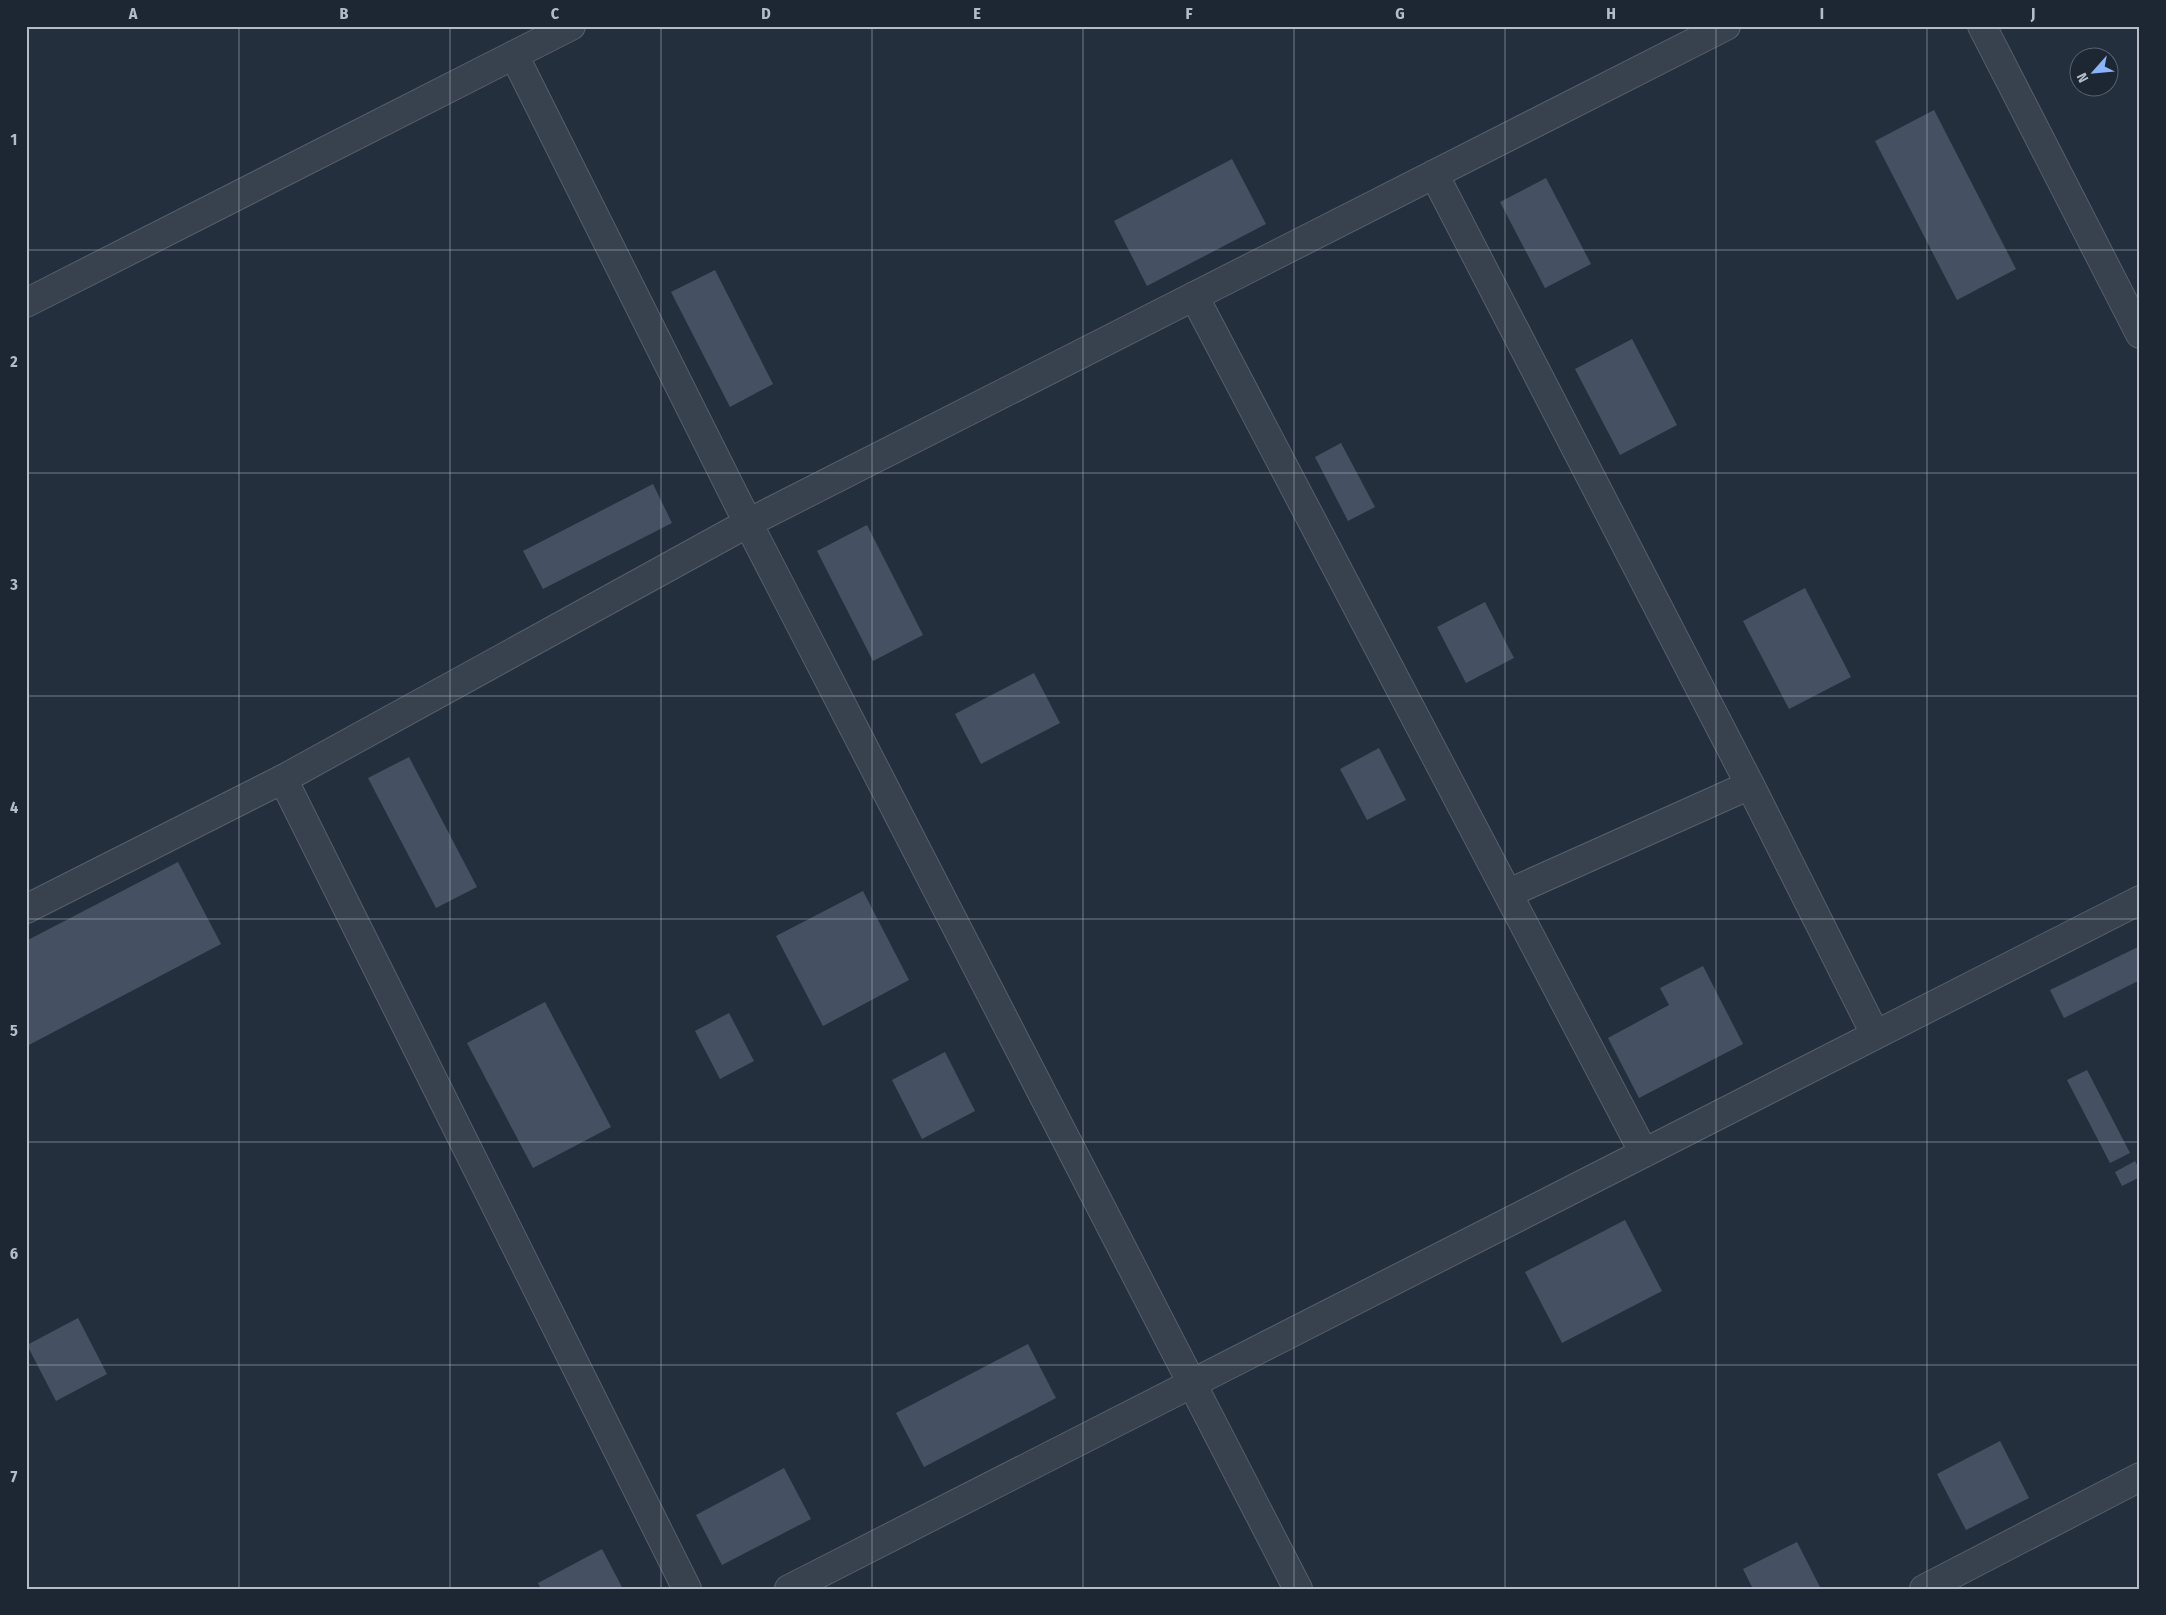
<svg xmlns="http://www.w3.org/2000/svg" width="2166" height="1615" font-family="'Fira Sans Condensed',sans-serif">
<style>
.building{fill:#455162}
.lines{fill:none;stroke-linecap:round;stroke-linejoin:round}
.minor-casing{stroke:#565f6c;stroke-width:30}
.minor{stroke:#38414e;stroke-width:28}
.grid{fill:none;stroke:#b4bcc9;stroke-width:1;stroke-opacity:0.55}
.neatline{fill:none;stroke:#b4bcc9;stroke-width:2}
.grid-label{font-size:16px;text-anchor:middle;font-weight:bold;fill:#b4bcc9}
</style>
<rect width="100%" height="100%" fill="#242f3e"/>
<path class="building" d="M1934 110 2016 269 1957 300 1875 141Z
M1232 159 1266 224 1147 286 1114 221Z
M1546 178 1591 264 1545 288 1500 202Z
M715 270 773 384 730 407 671 292Z
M1632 339 1677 425 1620 455 1575 369Z
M1341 443 1375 507 1348 521 1315 457Z
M653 484 672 523 543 589 523 551Z
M867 525 923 635 873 661 817 551Z
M1805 588 1851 677 1789 709 1743 621Z
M1485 602 1514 658 1466 683 1437 627Z
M1034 673 1060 723 981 764 955 714Z
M1379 748 1406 800 1367 820 1340 769Z
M409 757 477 887 436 908 368 778Z
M178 862 221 944 27 1046 26 941Z
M863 891 909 980 823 1026 776 936Z
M2140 946V980L2064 1018 2050 990Z
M1703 966 1743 1044 1639 1098 1608 1038 1669 1005 1660 988Z
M545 1002 611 1127 533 1168 467 1043Z
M729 1013 754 1061 720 1079 695 1031Z
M945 1052 975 1111 922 1139 892 1080Z
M2087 1070 2130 1153 2110 1163 2067 1080Z
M2135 1161 2140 1170V1177L2122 1186 2115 1172Z
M1625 1220 1662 1291 1562 1343 1525 1272Z
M78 1318 107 1374 56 1401 27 1345Z
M1028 1344 1056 1398 924 1467 896 1413Z
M2000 1441 2029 1498 1966 1530 1937 1474Z
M784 1468 811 1519 722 1565 696 1515Z
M1797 1542 1821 1589H1753L1743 1569Z
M602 1549 623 1589H541L538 1583Z"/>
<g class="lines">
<defs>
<path id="minor" d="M1982 26 2140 334
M514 55 748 523 1298 1589
M1434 174 1750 785 1875 1034
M1194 296 1644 1153
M26 303 571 26
M283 779 687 1589
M1509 893 1750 785
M26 909 283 779 748 523 1726 26
M789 1589 2140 900
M1924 1589 2140 1477"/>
</defs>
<use href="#minor" class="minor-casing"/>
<use href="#minor" class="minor"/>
</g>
<path class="grid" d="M239 26V1589M450 26V1589M661 26V1589M872 26V1589M1083 26V1589M1294 26V1589M1505 26V1589M1716 26V1589M1927 26V1589M26 250H2140M26 473H2140M26 696H2140M26 919H2140M26 1142H2140M26 1365H2140"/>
<rect width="2166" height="1615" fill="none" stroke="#1d2633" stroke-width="55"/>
<g transform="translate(2094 72) rotate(243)"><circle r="24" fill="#1d2633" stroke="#59626f"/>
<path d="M0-4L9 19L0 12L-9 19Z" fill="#8ab4f8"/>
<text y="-8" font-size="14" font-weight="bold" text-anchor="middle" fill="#b4bcc9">N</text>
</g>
<rect x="28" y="28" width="2110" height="1560" class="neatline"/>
<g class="grid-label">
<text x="133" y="19">A</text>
<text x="344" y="19">B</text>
<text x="555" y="19">C</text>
<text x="766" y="19">D</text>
<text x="977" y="19">E</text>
<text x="1189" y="19">F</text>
<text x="1400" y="19">G</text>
<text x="1611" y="19">H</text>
<text x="1822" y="19">I</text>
<text x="2033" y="19">J</text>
<text x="14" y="145">1</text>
<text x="14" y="367">2</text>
<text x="14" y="590">3</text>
<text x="14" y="813">4</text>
<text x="14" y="1036">5</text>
<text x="14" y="1259">6</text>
<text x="14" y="1482">7</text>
</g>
</svg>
